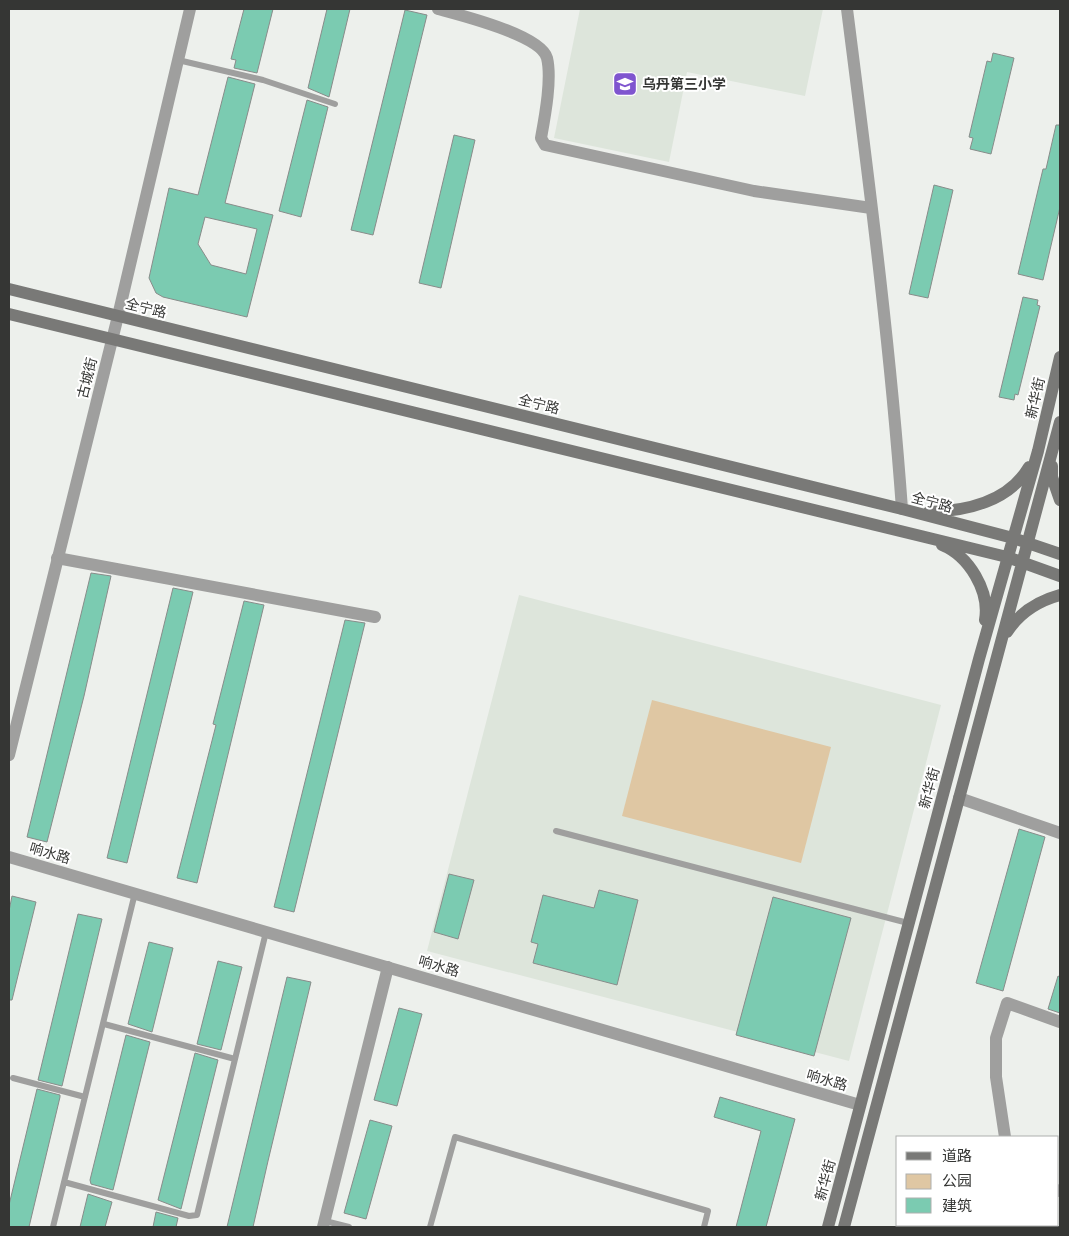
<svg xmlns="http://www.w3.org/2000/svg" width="1069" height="1236" font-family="'Libre Baskerville','Noto Sans SC',serif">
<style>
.built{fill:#dde5db}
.green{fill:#dfc7a3}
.building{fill:#7bcbb1;stroke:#888c8a;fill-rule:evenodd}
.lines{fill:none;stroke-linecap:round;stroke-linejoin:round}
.service{stroke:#9f9f9e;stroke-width:6}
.minor{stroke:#9f9f9e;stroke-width:12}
.tertiary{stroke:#9f9f9e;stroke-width:12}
.secondary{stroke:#797977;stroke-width:12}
.labels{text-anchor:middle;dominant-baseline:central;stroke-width:4;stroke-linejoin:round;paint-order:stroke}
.poi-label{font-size:14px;font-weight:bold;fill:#353634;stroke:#fff;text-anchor:start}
.street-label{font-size:14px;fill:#353634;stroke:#fff}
</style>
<rect width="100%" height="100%" fill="#edf0ec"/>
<path class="built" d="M580 9H823L805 96 687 72 669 162 554 138Z
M519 595 941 705 849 1061 427 951Z"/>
<path class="green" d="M652 700 831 747 801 863 622 816Z"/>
<path class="building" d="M244 9H273L257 73 234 68 236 60 231 59Z
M327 9H350L329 97 308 88Z
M405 10 427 15 373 235 351 230Z
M993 53 1014 58 991 154 970 149 973 138 969 137 987 61 991 62Z
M228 77 255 84 225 203 273 215 247 317 163 297 156 293 149 278 169 188 198 195ZM205 217 257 229 246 274 211 265 198 244Z
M307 100 328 107 301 217 279 211Z
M1056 125H1060V207L1043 280 1018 274 1043 169H1046Z
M454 135 475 140 441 288 419 283Z
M934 185 953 190 928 298 909 294Z
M1023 297 1038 300 1037 305 1040 306 1018 395 1015 394 1014 400 999 397Z
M91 573 111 576 84 696 47 842 27 837Z
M173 588 193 592 127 863 107 858Z
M244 601 264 605 197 883 177 878 216 725 213 724Z
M345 620 365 623 294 912 274 907Z
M1019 829 1045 837 1003 991 976 983Z
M449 874 474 880 458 939 434 932Z
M599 890 638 900 617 985 533 963 538 944 531 942 543 895 594 908Z
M12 896 36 902 12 1000H9V911Z
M773 897 851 918 814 1056 736 1035Z
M78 914 102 919 62 1086 38 1080Z
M149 942 173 948 152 1032 128 1024Z
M218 961 242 967 221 1050 197 1044Z
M1058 976 1060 977V1013L1048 1009Z
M287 977 311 982 268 1161 253 1227H227Z
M399 1008 422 1014 397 1106 374 1100Z
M126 1035 150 1042 113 1190 91 1184 90 1180Z
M195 1053 218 1060 181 1209 158 1200Z
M37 1089 60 1095V1097L29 1227H9V1205Z
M720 1097 795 1119 766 1227H736L761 1131 714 1117Z
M370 1120 392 1126 366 1219 344 1213Z
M88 1194 112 1202 105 1227H80Z
M156 1212 178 1218 176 1227H153Z"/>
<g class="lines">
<path class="service" d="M178 60 263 80 335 104
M556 831 908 923
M104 1024 235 1059
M13 1078 85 1097
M64 1182 189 1216 197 1215 266 932
M325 1221 349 1227
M53 1227 135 893
M430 1227 455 1137 708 1211 704 1227"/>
<path class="minor" d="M438 9C460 15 541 35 547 58 552 79 545 116 541 138L545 145 754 191 871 208
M847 9C868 175 890 342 902 509
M57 558 375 617
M959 798 1060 833
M1005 1137 996 1077V1038L1007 1003 1060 1022
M1058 1191 1060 1190
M1021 1225 1022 1227
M323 1227 388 967"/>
<path class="tertiary" d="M9 755 118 316 190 9
M9 857 860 1105"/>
<path class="secondary" d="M9 289 902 509 1013 538 1060 554
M9 314 1007 557 1060 576
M1052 466V477L1060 500
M929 512C967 511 1009 501 1029 467
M942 545C969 556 990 591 985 620
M1007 632C1020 612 1038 601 1060 595
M828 1227 979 659 1038 451 1060 357
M844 1227 1060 422"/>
</g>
<defs>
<symbol id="school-square" viewBox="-11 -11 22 22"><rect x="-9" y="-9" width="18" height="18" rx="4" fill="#7f55cf" stroke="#fff"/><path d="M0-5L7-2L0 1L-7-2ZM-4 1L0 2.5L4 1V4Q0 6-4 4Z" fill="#fff"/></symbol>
</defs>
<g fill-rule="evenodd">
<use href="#school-square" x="611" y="70" width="28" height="28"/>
</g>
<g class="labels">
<g class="poi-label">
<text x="642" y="84">乌丹第三小学</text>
</g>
<g class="street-label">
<text transform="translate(146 308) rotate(14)">全宁路</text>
<text transform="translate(87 378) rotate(-76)">古城街</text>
<text transform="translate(1035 398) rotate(-77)">新华街</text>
<text transform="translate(539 404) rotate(14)">全宁路</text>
<text transform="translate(932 502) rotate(15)">全宁路</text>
<text transform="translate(929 788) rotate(-75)">新华街</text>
<text transform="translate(50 853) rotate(16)">响水路</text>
<text transform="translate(439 966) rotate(16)">响水路</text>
<text transform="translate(827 1080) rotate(16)">响水路</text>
<text transform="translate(825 1180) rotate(-75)">新华街</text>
</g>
</g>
<rect width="1069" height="1236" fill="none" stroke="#353634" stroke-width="20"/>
<rect x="896" y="1136" width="162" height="90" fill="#ffffff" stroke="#aeafae"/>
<rect x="906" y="1152" width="25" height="8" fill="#797977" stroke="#aeafae"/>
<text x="942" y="1161" font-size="15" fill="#353634">道路</text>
<rect x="906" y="1174" width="25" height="15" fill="#dfc7a3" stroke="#aeafae"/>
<text x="942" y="1186" font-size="15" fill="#353634">公园</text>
<rect x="906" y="1198" width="25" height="15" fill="#7bcbb1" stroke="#aeafae"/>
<text x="942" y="1211" font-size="15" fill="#353634">建筑</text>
</svg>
